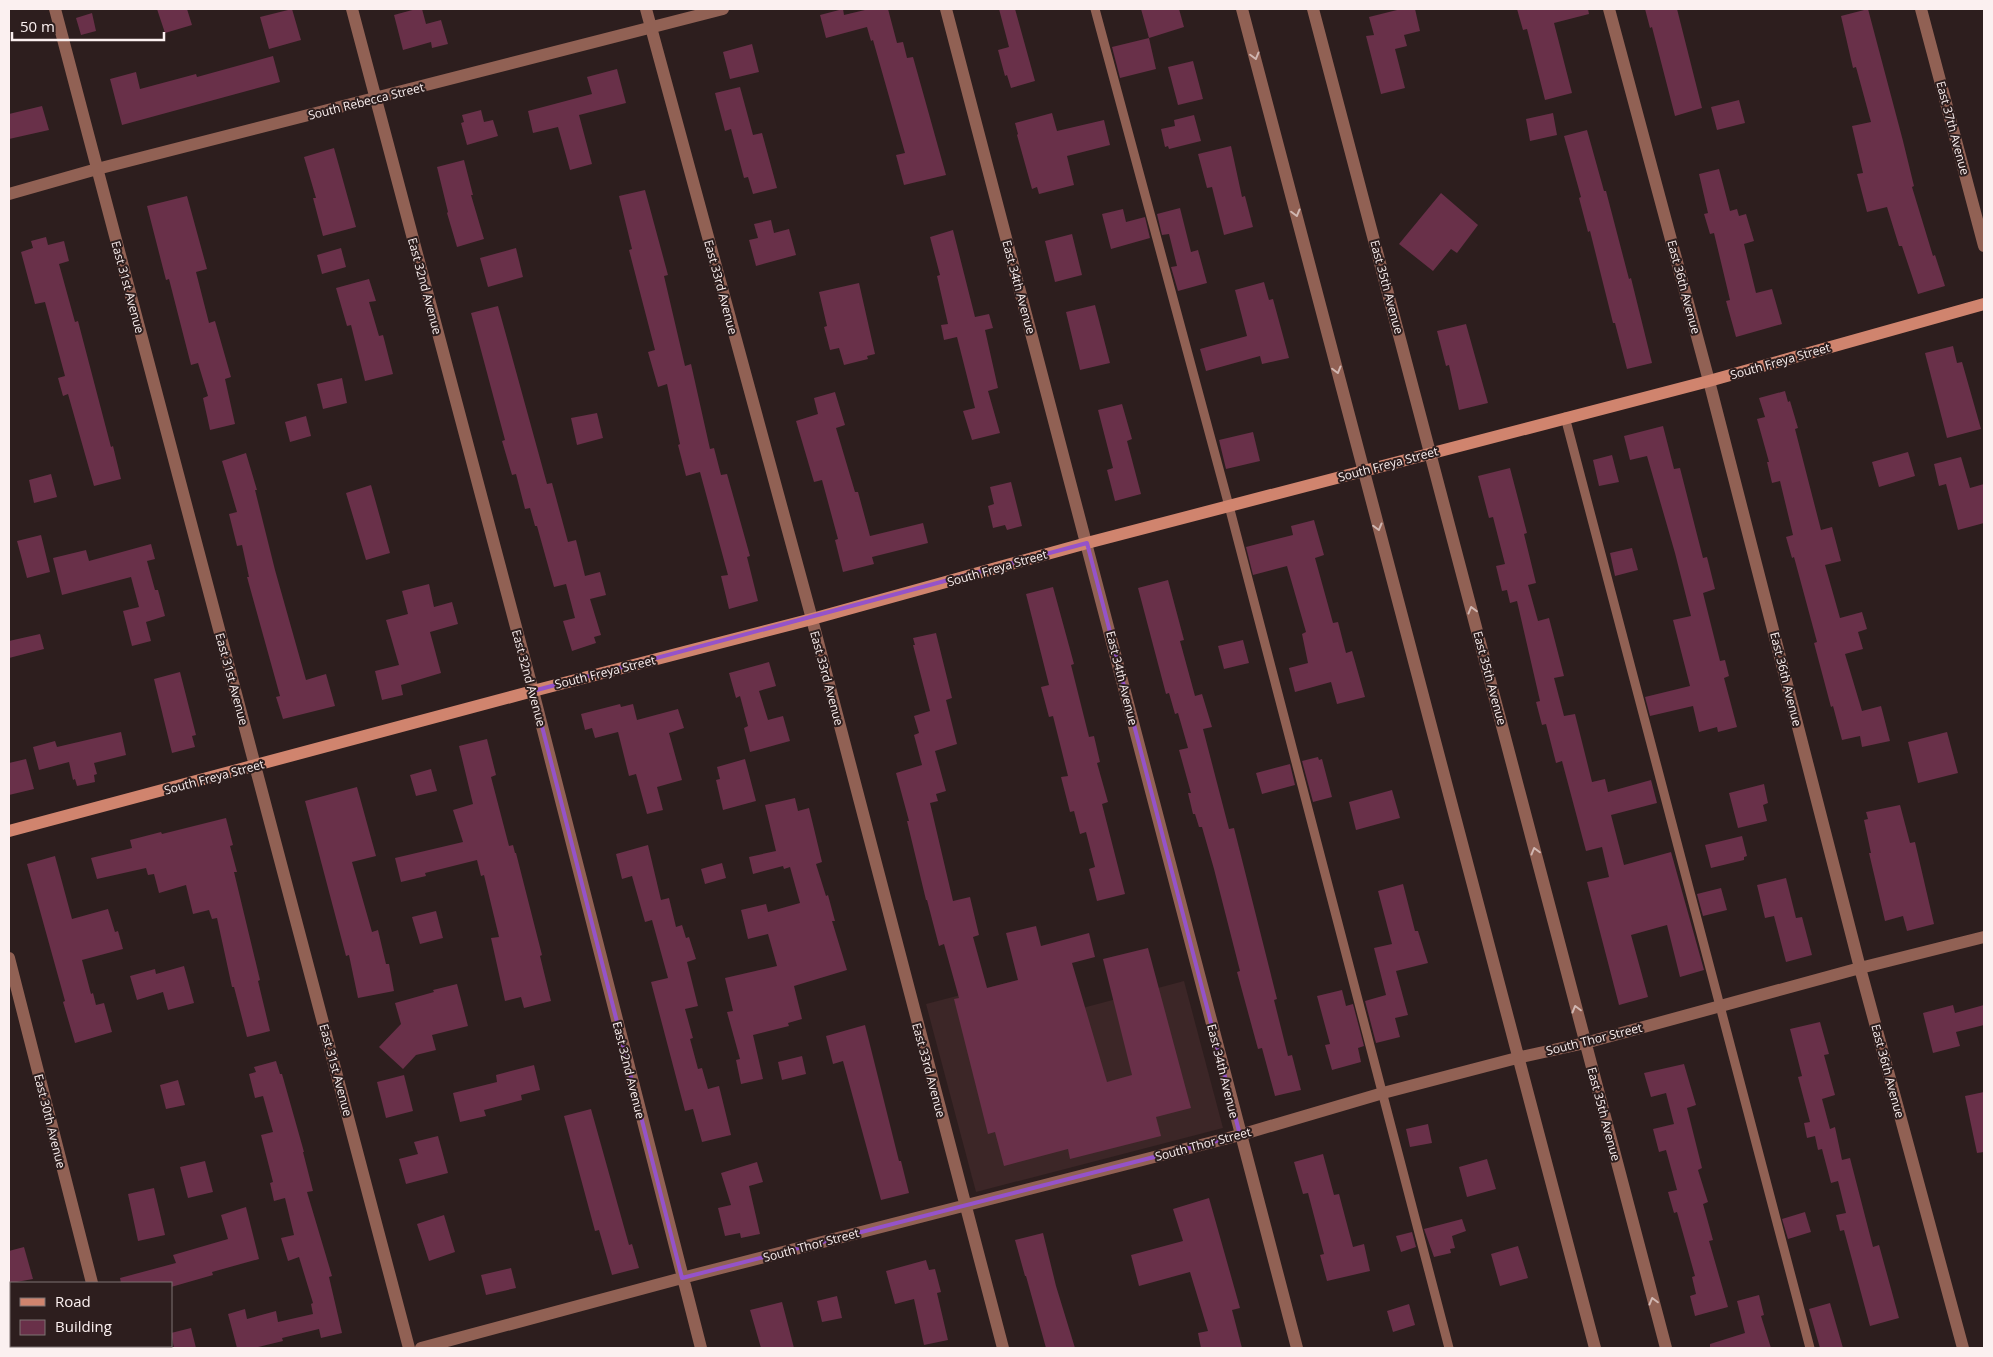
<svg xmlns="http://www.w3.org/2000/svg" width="1993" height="1357" font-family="'Open Sans',sans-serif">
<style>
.built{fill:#3c2627}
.building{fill:#693049}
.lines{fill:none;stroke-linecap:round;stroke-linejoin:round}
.service{stroke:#916154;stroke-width:9}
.minor{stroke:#916154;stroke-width:12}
.tertiary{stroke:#916154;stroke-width:12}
.secondary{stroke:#d0846e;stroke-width:12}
.oneway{stroke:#d1b7b2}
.marked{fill:none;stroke:#9553c9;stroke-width:4;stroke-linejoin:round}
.labels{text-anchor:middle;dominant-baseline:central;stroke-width:4;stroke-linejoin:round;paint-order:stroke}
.street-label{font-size:12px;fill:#fbf0f0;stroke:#2d1e1e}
</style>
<rect width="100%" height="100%" fill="#2d1e1e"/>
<path class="built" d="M1049 972 1060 1014 1184 981 1223 1128 976 1192 926 1004Z"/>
<path class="building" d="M157 9H187L192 25 165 33Z
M292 9 301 40 269 49 260 17Z
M416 9H422L426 24 441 20 448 44 432 48 431 42 403 50 394 15Z
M843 9 844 15 869 9H888L897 43 903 42 907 58 913 57 946 175 904 185 896 155 905 153 873 40 871 41 867 27 826 38 820 15Z
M999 9H1015L1035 81 1011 88 1007 75 1005 76 998 50 1009 47Z
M1141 9H1179L1184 27 1149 38Z
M1401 9H1415L1420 31 1404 35 1407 46 1395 49 1405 88 1381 94 1366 36 1374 35 1369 17Z
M1517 9H1588L1589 14 1554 23 1572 93 1545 100 1527 29 1523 30Z
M1645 9H1677L1702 108 1675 116 1652 27 1650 28Z
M1868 9 1903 141 1914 186 1912 187 1933 256 1935 255 1945 286 1918 294 1902 246H1899L1887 207 1867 212 1857 174 1863 173 1852 126 1871 122 1856 67 1853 68 1841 16Z
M92 13 96 31 81 35 76 18Z
M1149 38 1156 69 1120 78 1112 47Z
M752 44 759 72 730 79 723 52Z
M273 56 280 82 122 125 110 79 136 72 140 89 196 74 197 77Z
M1193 61 1203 99 1178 105 1168 67Z
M617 69 626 103 579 115 592 164 570 170 558 127 533 133 528 111 592 94 587 77Z
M740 87 753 135 762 133 777 188 753 194 748 177 744 178 731 129 725 131 715 93Z
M1739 100 1745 123 1717 130 1711 107Z
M42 106 49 130 9 139V114Z
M481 110 484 122 493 120 498 136 467 145 461 123 464 122 462 115Z
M1052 113 1057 131 1104 120 1110 145 1067 156 1074 185 1039 194 1037 187 1032 189 1017 135 1018 134 1015 123Z
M1553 113 1557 135 1530 141 1526 119Z
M1194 115 1201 141 1169 149 1168 146 1165 147 1161 129 1175 126 1174 120Z
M1587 130 1604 191H1606L1629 279 1631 278 1652 363 1627 369 1615 323H1613L1590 231 1588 232 1579 198 1581 197 1564 136Z
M1231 146 1242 197 1245 196 1253 227 1224 235 1212 187 1207 188 1198 154Z
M334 148 356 227 323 236 313 198H316L304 157Z
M464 160 473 195H471L484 239 457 247 447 213 448 212 437 167Z
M1719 169 1730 211 1737 209 1739 216 1746 214 1754 241 1744 244 1756 293 1772 289 1782 324 1736 337 1726 301 1730 300 1714 233 1710 234 1704 214 1708 213 1699 174Z
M645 190 668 275 664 276 685 366 691 364 710 449 714 448 721 475 727 474 750 556 747 557 758 601 729 609 721 576 728 575 700 472 686 476 678 445 680 444 667 384 658 387 648 352 655 350 629 250 632 249 619 196Z
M1441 193 1478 225 1457 253 1451 249 1433 271 1399 244Z
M187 196 207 269 196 272 209 323 215 321 231 377 225 379 235 424 210 430 203 398 208 396 198 363 191 365 169 279 166 280 147 206Z
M1180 208 1191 252 1198 250 1207 283 1178 291 1171 267 1177 266 1169 234 1162 235 1157 214Z
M1123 209 1126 222 1145 217 1150 238 1111 249 1102 214Z
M771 220 774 233 789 229 796 255 756 266 749 240 758 238 754 224Z
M953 230 975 317 989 314 993 328 985 330 998 388 988 391 1000 433 972 440 963 411 975 408 957 337 944 340 941 325 948 324 937 276 940 275 930 237Z
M1072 234 1082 275 1055 282 1045 241Z
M46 237 48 245 64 241 69 261 59 264 75 322 78 321 111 447 113 446 121 479 94 486 68 394 63 396 58 378 65 376 45 302 35 304 21 252 33 248 31 241Z
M341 248 346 267 322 274 317 255Z
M516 248 523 277 488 287 480 258Z
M369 279 376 301 369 302 379 336 383 335 393 374 365 381 351 325 347 326 336 288Z
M1264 282 1269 300 1273 299 1289 358 1262 364 1260 356 1206 371 1200 349 1247 336 1235 290Z
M859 283 875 354 867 356 868 359 844 365 839 348 830 350 824 327 827 326 819 292Z
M1095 305 1110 363 1080 370 1066 312Z
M498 306 547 484 552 483 568 542 576 540 585 576 600 572 606 595 590 599 601 635 594 637 596 643 572 651 563 621 575 618 566 584 554 587 537 526H535L530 508 525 509 516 474 512 475 502 441 505 440 471 313Z
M1466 324 1488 403 1459 410 1449 365 1446 366 1437 331Z
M1953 346 1957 363 1962 362 1981 429 1947 438 1925 353Z
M342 378 347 403 323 409 317 384Z
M1785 391 1788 402 1790 401 1798 428 1795 429 1821 530 1832 527 1841 561 1825 565 1840 618 1862 612 1867 629 1858 632 1863 649 1845 654 1862 711 1881 706 1890 741 1862 747 1860 736 1842 740 1833 706 1831 707 1814 643 1817 642 1794 557 1792 558 1786 537 1793 535 1780 481 1772 483 1767 462H1769L1757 419 1765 417 1759 398Z
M835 392 845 425 836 428 855 492H858L870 536 923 523 928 543 872 557 874 564 843 572 835 540 838 539 822 480 814 482 796 421 818 414 814 398Z
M1122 404 1132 439 1127 441 1141 494 1115 501 1107 470 1113 468 1098 410Z
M597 413 603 438 577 445 571 418Z
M306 416 311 436 290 442 285 422Z
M1663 426 1674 469 1680 468 1703 558 1707 557 1715 589 1703 593 1720 661 1725 660 1729 676 1724 678 1737 727 1718 732 1717 727 1699 732 1693 706 1650 716 1645 697 1690 686 1673 620 1691 616 1675 553 1647 456 1630 460 1624 436Z
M1253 432 1260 461 1226 469 1219 440Z
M1908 452 1915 476 1879 487 1872 462Z
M246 453 257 490H255L275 570 306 680 326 674 335 706 283 719 276 697 280 696 247 577H249L242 545 237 546 229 514 237 512 222 461Z
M1612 455 1619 482 1599 486 1593 460Z
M1961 457 1970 488 1984 484V523L1958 530 1946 484 1939 486 1934 464Z
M1510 468 1527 533 1524 534 1536 583 1528 585 1538 621 1549 618 1564 676 1554 678 1564 716 1575 714 1592 782 1605 779 1608 792 1651 780 1657 803 1611 815 1624 865 1671 852 1704 970 1680 977 1667 925 1631 935 1648 997 1619 1005 1587 882 1609 877 1602 847 1586 851 1562 761 1556 763 1546 724 1542 725 1536 702 1540 701 1517 601 1510 603 1507 590 1502 591 1496 566 1505 564 1493 517 1489 518 1478 476Z
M51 474 57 497 34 503 29 480Z
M1011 482 1022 526 1007 530 1005 525 993 528 988 506 994 504 990 487Z
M371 485 390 553 366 560 346 493Z
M1314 520 1324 555 1315 558 1333 623 1338 622 1346 653 1352 651 1365 697 1337 704 1331 682 1295 692 1289 668 1308 663 1302 634 1306 632 1287 566 1253 575 1246 547 1293 535 1291 526Z
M41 535 50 572 27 578 17 541Z
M151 544 155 559 147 561 155 590H158L165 616 146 622 151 641 132 646 123 611 139 607 131 577 62 595 53 558 86 550 89 561Z
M1632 548 1638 570 1615 576 1610 553Z
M1168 580 1184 640 1180 641 1195 696 1202 694 1212 727 1203 729 1229 829 1234 828 1277 999 1274 1000 1288 1056 1292 1055 1301 1090 1275 1096 1262 1048 1258 1049 1237 972 1240 971 1214 869 1202 827H1199L1195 814H1193L1188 793H1191L1179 750 1188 748 1178 713 1175 714 1169 693 1166 694 1138 588Z
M429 584 434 607 452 602 458 624 430 632 441 673 401 685 403 695 382 700 375 671 399 665 386 620 408 614 402 591Z
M1053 587 1074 664 1071 665 1089 737 1094 736 1100 762 1097 763 1108 802 1102 804 1125 894 1097 901 1089 869 1095 867 1086 832 1080 834 1074 811 1070 812 1061 777 1068 776 1053 716 1049 717 1041 687 1049 685 1026 594Z
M936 633 952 698 946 700 957 744 935 751 946 791 936 794 938 801 930 803 953 901 970 897 979 935 973 937 987 988 1018 980 1006 933 1036 926 1041 946 1089 933 1095 957 1072 963 1107 1082 1132 1075 1103 959 1148 948 1191 1108 1156 1117 1161 1136 1070 1159 1068 1149 1004 1166 995 1132 988 1134 954 999 959 998 944 944 939 946 927 900H926L907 821H909L896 773 922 765 914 735 919 733 914 716 930 711 913 645H915L913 638Z
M40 634 44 649 9 658V641Z
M1243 640 1249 663 1224 669 1218 646Z
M769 662 776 686 759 691 768 720 783 716 790 741 750 752 744 728 748 726 740 696 736 698 729 673Z
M180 672 196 735 192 736 195 747 172 753 154 679Z
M620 704 621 707 633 704 637 720 678 709 684 728 669 733 682 780 657 787 663 810 647 814 636 774 629 776 618 732 595 738 592 728 585 730 581 714Z
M121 732 126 755 94 763 97 774 94 775 95 782 77 786 75 779 73 780 69 762 39 770 33 747 55 741 57 747Z
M1947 732 1958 773 1918 783 1908 742Z
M487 739 496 775 491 777 509 846 513 845 515 853H516L542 955 540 956 551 1001 524 1008 521 997 505 1001 491 938 499 937 484 875 481 876 477 860 425 873 426 876 401 882 395 858 463 842 453 810 473 804 459 746Z
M1318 757 1319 760 1322 759 1332 797 1313 802 1302 761Z
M26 759 34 789 9 795V763Z
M745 759 756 801 723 810 716 780 720 779 717 767Z
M1290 764 1295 785 1262 794 1256 773Z
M431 769 437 791 416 796 410 775Z
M1764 784 1768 803 1763 805 1767 821 1738 828 1729 793Z
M357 787 376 856 352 862 372 932 378 930 386 964H389L394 991 358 998 349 955 346 956 305 801Z
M1392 790 1400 818 1356 830 1349 802Z
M795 798 798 811 809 808 822 862 816 864 826 896 828 895 835 921H832L847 970 794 986 802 1019 788 1023 789 1026 753 1035 763 1079 741 1084 736 1060 740 1059 727 1012 733 1011 725 978 777 966 768 934 748 939 741 910 766 904 768 912 800 903 790 867 784 869 783 866 753 874 749 857 776 851 765 805Z
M1900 805 1910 843 1915 842 1934 924 1907 931 1903 916 1885 921 1869 853H1871L1864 820 1868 819 1866 812Z
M226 818 233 845 230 846 237 872H234L260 980 258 981 270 1031 247 1037 234 987H232L217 918 212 919 209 910 193 914 186 885 159 893 154 874 148 875 146 868 97 879 91 858 132 848 130 840 161 832 162 834Z
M1742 836 1747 856 1744 857V860L1711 868 1705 845Z
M648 845 661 900 669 898 676 927 682 925 686 938 689 937 696 959 687 962 698 1006 685 1009 693 1038 690 1039 698 1069 702 1068 708 1089 719 1086 731 1135 702 1142 693 1109 685 1111 651 982 668 978 652 920 645 922 632 876 622 879 616 854Z
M55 856 72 919 108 909 115 932 118 931 123 949 82 960 91 994 93 993 96 1005 104 1003 112 1032 75 1043 63 1002 65 1001 27 864Z
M722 863 726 878 705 884 701 869Z
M1786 878 1796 918 1802 917 1812 955 1786 962 1774 916 1765 918 1757 885Z
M1403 884 1415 931H1418L1428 963 1396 971 1408 1015 1395 1018 1400 1037 1376 1043 1365 1001 1386 995 1374 948 1392 944 1378 891Z
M1721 888 1727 910 1703 916 1697 894Z
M436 911 443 938 420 944 412 917Z
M184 966 194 1003 168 1010 163 992 137 1000 130 976 155 969 156 974Z
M457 984 468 1026 432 1035 436 1050 416 1055 403 1069 379 1047 401 1024 395 1003 434 992 433 990Z
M1342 990 1346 1006 1353 1004 1364 1046 1358 1048 1361 1062 1332 1070 1325 1045 1330 1044 1317 996Z
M1953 1005 1955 1013 1984 1005V1025L1956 1032 1960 1046 1933 1053 1923 1013Z
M1820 1022 1829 1054 1824 1055 1835 1095 1822 1099 1830 1129 1835 1127 1842 1160 1850 1158 1873 1247 1879 1245 1899 1318 1870 1326 1844 1230 1840 1231 1836 1215 1846 1213 1838 1181 1831 1183 1822 1149 1818 1150 1815 1136 1807 1138 1804 1123 1810 1122 1798 1077 1802 1076 1790 1029Z
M865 1025 899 1161H901L909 1193 881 1200 843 1061 833 1064 826 1036Z
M802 1056 806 1074 782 1080 778 1062Z
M276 1061 280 1074H282L304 1152H303L313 1191 307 1192 332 1276 329 1277 342 1333 321 1338 319 1329 282 1338 283 1341 254 1348H237L228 1314 245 1309 247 1319 276 1311 278 1322 313 1314 311 1304 313 1303 299 1257 288 1261 281 1238 294 1235 285 1198 274 1201 270 1183 273 1182 261 1135 273 1132 263 1096 255 1098 249 1074 256 1072 254 1067Z
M1684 1064 1696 1105 1687 1108 1702 1168 1698 1170 1708 1202 1703 1204 1713 1240 1709 1241 1728 1307 1695 1316 1690 1296 1696 1294 1692 1277 1695 1276 1677 1212 1674 1213 1668 1192 1677 1190 1666 1150 1659 1152 1653 1129 1674 1124 1666 1093 1651 1097 1644 1073Z
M534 1065 540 1090 521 1095 522 1100 484 1110 486 1116 460 1122 453 1093 497 1082 496 1075Z
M404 1075 413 1111 386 1118 377 1082Z
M178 1080 185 1105 166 1109 160 1085Z
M1984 1092V1152L1977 1153 1965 1096Z
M591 1109 629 1245 632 1244 639 1268 612 1275 599 1230 595 1231 564 1116Z
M1428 1124 1432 1143 1410 1147 1406 1129Z
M438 1136 448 1173 406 1184 399 1159 418 1154 414 1142Z
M1323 1154 1334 1195 1339 1194 1353 1247 1364 1244 1370 1271 1327 1281 1320 1255 1324 1254 1308 1193 1303 1194 1294 1162Z
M1487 1159 1496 1189 1467 1197 1459 1167Z
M205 1161 213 1192 188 1198 180 1167Z
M757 1162 763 1182 749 1186 760 1234 741 1238 740 1233 725 1236 718 1208 731 1205 721 1173Z
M154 1188 165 1235 138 1241 128 1194Z
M1209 1198 1240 1308 1232 1310 1242 1348H1201L1198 1333 1208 1331 1190 1272 1139 1286 1131 1255 1183 1241 1173 1209Z
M246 1207 259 1259 212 1272 213 1275 171 1287V1283H121L120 1278 176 1263 173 1255 228 1239 221 1215Z
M1805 1212 1811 1232 1788 1239 1782 1219Z
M444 1215 455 1252 429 1261 417 1224Z
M1462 1219 1466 1231 1452 1236 1455 1248 1450 1249 1451 1253 1434 1257 1424 1229Z
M1412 1232 1416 1247 1401 1252 1396 1236Z
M1043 1233 1056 1286 1075 1348H1046L1026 1276H1025L1015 1240Z
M1518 1246 1528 1278 1500 1286 1491 1254Z
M24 1247 33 1279 11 1283 9 1286V1251Z
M926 1260 929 1270 935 1269 941 1292 937 1293 948 1340 924 1345 914 1299 895 1304 886 1271Z
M511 1268 516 1288 486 1295 481 1275Z
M1759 1295 1764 1315 1761 1316 1771 1348H1710V1344L1745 1333 1737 1301Z
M837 1296 842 1318 822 1322 817 1301Z
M782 1302 794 1348H761L750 1310Z
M1830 1303 1843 1348H1820L1809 1309Z
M1409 1304 1415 1325 1393 1332 1387 1311Z
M191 1328 196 1348H174L171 1333Z"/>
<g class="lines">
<path class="service" d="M1095 9 1229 506 1449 1348
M1565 417 1810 1348"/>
<path class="minor" d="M55 9 409 1348
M352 9 533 691 701 1348
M646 9 812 619 1003 1348
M946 9 1297 1348
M1242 9 1595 1348
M1313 9 1666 1348
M1609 9 1709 381 1860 968 1963 1348
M9 194 97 169 723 9
M9 958 92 1283
M108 1346V1348
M421 1348 682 1278 1240 1135 1383 1093 1517 1058 1585 1043 1860 968 1984 937"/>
<path class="tertiary" d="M1921 9 1984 246"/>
<path class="secondary" d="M9 831 533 691 812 619 1087 543 1709 381 1984 304"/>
</g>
<defs><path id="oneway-chevron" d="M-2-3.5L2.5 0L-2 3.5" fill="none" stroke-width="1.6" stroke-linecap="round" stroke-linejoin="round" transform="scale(1.25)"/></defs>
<g class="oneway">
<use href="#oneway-chevron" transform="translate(1255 56) rotate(75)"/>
<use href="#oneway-chevron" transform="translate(1296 213) rotate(75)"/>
<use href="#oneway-chevron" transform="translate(1337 370) rotate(75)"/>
<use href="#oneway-chevron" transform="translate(1378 527) rotate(75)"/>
<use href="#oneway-chevron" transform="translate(1472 610) rotate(-105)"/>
<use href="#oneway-chevron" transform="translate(1535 851) rotate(-105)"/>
<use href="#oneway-chevron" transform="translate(1576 1009) rotate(-105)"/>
<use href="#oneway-chevron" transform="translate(1653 1301) rotate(-105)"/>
</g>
<path class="marked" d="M1087 543 1240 1135 682 1278 533 691Z"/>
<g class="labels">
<g class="street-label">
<text transform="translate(366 101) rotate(-14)">South Rebecca Street</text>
<text transform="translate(1953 128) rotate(75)">East 37th Avenue</text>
<text transform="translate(425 286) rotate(75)">East 32nd Avenue</text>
<text transform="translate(128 287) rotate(75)">East 31st Avenue</text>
<text transform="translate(721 287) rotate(75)">East 33rd Avenue</text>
<text transform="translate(1019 287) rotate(75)">East 34th Avenue</text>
<text transform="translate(1387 287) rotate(75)">East 35th Avenue</text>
<text transform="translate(1684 287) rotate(75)">East 36th Avenue</text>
<text transform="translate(1780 361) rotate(-16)">South Freya Street</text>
<text transform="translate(1388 464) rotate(-15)">South Freya Street</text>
<text transform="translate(997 568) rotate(-16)">South Freya Street</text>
<text transform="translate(605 672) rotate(-14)">South Freya Street</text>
<text transform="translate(529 678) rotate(75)">East 32nd Avenue</text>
<text transform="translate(827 678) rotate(75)">East 33rd Avenue</text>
<text transform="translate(1122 678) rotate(76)">East 34th Avenue</text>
<text transform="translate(1490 678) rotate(75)">East 35th Avenue</text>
<text transform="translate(232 679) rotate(75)">East 31st Avenue</text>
<text transform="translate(1786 679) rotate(76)">East 36th Avenue</text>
<text transform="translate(214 777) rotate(-15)">South Freya Street</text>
<text transform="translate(1594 1039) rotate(-14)">South Thor Street</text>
<text transform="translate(336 1070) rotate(75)">East 31st Avenue</text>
<text transform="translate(629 1070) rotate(76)">East 32nd Avenue</text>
<text transform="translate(929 1070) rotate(75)">East 33rd Avenue</text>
<text transform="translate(1223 1071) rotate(76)">East 34th Avenue</text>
<text transform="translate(1888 1071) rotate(75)">East 36th Avenue</text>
<text transform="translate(1604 1114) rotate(75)">East 35th Avenue</text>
<text transform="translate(50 1121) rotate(76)">East 30th Avenue</text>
<text transform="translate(1203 1144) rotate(-15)">South Thor Street</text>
<text transform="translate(811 1245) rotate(-15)">South Thor Street</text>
</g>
</g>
<rect width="1993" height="1357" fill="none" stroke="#fbf0f0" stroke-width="20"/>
<rect x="10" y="1282" width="162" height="65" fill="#2d1e1e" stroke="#7f7272"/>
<rect x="20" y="1298" width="25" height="8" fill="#d0846e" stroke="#7f7272"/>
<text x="55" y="1307" font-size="15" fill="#fbf0f0">Road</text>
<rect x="20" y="1320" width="25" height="15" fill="#693049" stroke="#7f7272"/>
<text x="55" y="1332" font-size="15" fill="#fbf0f0">Building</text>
<path d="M12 32v8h152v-8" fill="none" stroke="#fbf0f0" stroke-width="2.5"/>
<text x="20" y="32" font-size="15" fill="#fbf0f0" stroke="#2d1e1e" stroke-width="4" paint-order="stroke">50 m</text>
</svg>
